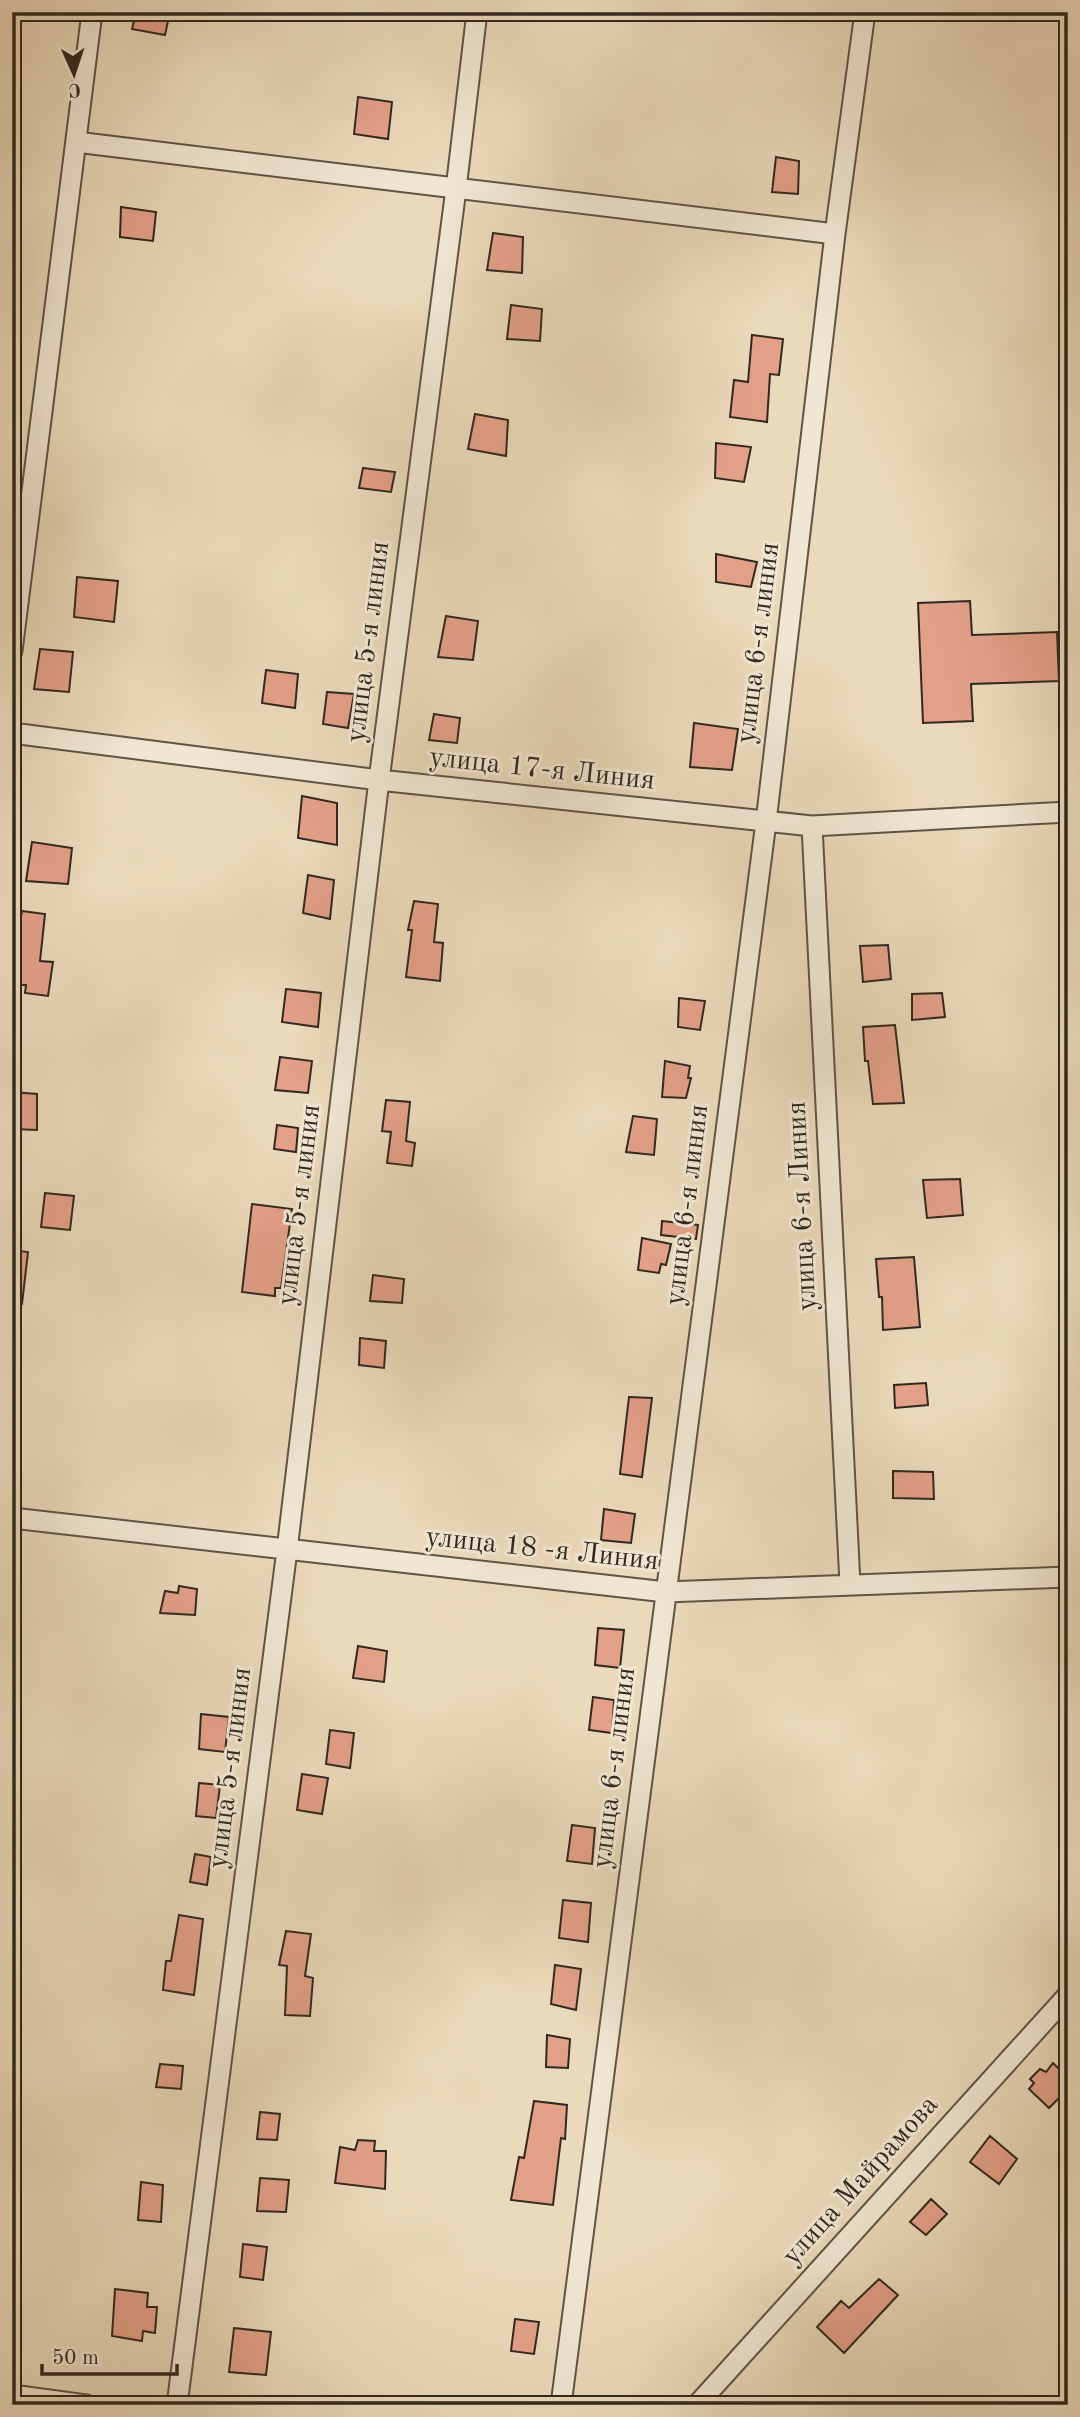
<svg xmlns="http://www.w3.org/2000/svg" width="1080" height="2417" font-family="'Old Standard TT',serif">
<style>
.building{fill:#e3a089;stroke:#31281f;stroke-width:2}
.lines{fill:none;stroke-linecap:round;stroke-linejoin:round}
.minor-casing{stroke:#5f5446;stroke-width:23}
.minor{stroke:#f1e6d2;stroke-width:19}
.labels{text-anchor:middle;dominant-baseline:central;stroke-width:6;stroke-linejoin:round;paint-order:stroke}
.street-label{font-size:28px;fill:#31281f;stroke:#f1e6d2}
</style>
<rect width="100%" height="100%" fill="#ead9ba"/>
<filter id="stains"><feTurbulence type="fractalNoise" baseFrequency=".00286" numOctaves="4"/><feColorMatrix values="0 0 0 0 .2 0 0 0 0 .09 0 0 0 0 .02 0 0 0 .5 -.17"/></filter>
<radialGradient id="worn" r=".72"><stop offset=".6" stop-color="#630" stop-opacity="0"/><stop offset="1" stop-color="#630" stop-opacity=".3"/></radialGradient>
<path class="building" d="M136 12H170L165 35 132 29Z
M358 97 392 102 388 139 354 134Z
M776 157 799 161 798 194 772 192Z
M121 207 156 212 153 241 120 237Z
M493 233 523 237 522 273 487 270Z
M511 305 542 309 540 341 507 339Z
M752 335 783 339 779 375 770 374 767 422 730 417 734 380 748 382Z
M475 414 508 420 506 456 468 449Z
M716 443 751 447 744 482 715 478Z
M363 468 395 472 391 492 359 488Z
M716 554 757 562 751 587 716 582Z
M77 577 118 581 114 622 74 617Z
M970 601 972 635 1057 632 1059 681 971 684 973 721 923 723 918 603Z
M446 616 478 621 473 660 438 657Z
M40 649 73 652 69 692 34 689Z
M266 670 298 674 295 708 262 703Z
M327 692 354 694 348 728 323 724Z
M434 714 460 718 457 743 429 740Z
M694 723 738 729 732 770 690 767Z
M302 796 337 803V845L298 838Z
M32 842 72 848 68 884 26 881Z
M308 875 334 880 330 919 303 913Z
M414 901 438 904 434 942 443 943 440 981 406 977 412 930H408Z
M22 911 45 914 40 961 53 962 48 996 25 993 26 985H14L18 947 15 946Z
M888 945 891 979 863 982 860 946Z
M286 989 321 993 318 1027 282 1022Z
M942 993 945 1017 912 1020V994Z
M679 998 705 1001 700 1030 678 1027Z
M895 1025 904 1103 873 1104 868 1061H865L863 1027Z
M280 1057 312 1061 308 1093 275 1090Z
M665 1061 690 1066 688 1078H691L686 1098 662 1097Z
M12 1092 37 1094V1130L12 1129Z
M386 1100 410 1102 406 1141 415 1143 412 1166 387 1163 391 1132 382 1131Z
M633 1116 657 1119 654 1155 626 1152Z
M277 1125 298 1128 296 1152 274 1149Z
M960 1179 963 1215 927 1218 923 1180Z
M45 1193 74 1196 70 1230 41 1227Z
M252 1204 292 1209 281 1288H275V1296L242 1292Z
M662 1221 698 1225 696 1239 661 1235Z
M642 1238 671 1244 666 1265 661 1264 659 1273 638 1270Z
M12 1250 28 1252 22 1304H12Z
M914 1257 920 1327 883 1330 882 1297H879L876 1259Z
M373 1275 404 1279 402 1303 370 1301Z
M360 1338 386 1341 384 1368 359 1365Z
M926 1383 928 1405 895 1408 894 1385Z
M629 1397 652 1398 642 1477 620 1474Z
M893 1471 933 1472 934 1499 893 1498Z
M604 1509 635 1514 631 1543 601 1540Z
M179 1586 197 1589 195 1615 160 1613 165 1591 178 1593Z
M598 1628 624 1630 620 1668 595 1665Z
M358 1646 387 1651 384 1682 353 1678Z
M593 1697 614 1700 612 1733 589 1730Z
M201 1714 229 1717 225 1752 199 1749Z
M330 1730 354 1733 350 1768 326 1764Z
M302 1774 328 1778 322 1814 297 1810Z
M199 1783 220 1785 216 1818 196 1816Z
M572 1825 595 1828 592 1864 567 1861Z
M195 1854 211 1857 207 1885 190 1882Z
M563 1900 591 1903 588 1942 559 1938Z
M179 1915 203 1919 194 1995 163 1990 166 1961H171Z
M286 1931 311 1934 305 1976 313 1978 310 2016 285 2015 287 1966 279 1965Z
M555 1965 581 1969 576 2010 551 2004Z
M547 2035 570 2039 568 2068 546 2067Z
M1053 2063 1068 2078V2089L1049 2108 1029 2089 1034 2083 1030 2079 1040 2069 1046 2072Z
M160 2064 183 2066 181 2089 156 2087Z
M534 2101 567 2105 565 2139 561 2138 553 2205 511 2200 519 2157 524 2158Z
M260 2112 280 2114 277 2140 257 2139Z
M990 2136 1017 2159 999 2184 970 2162Z
M358 2140 375 2141 374 2151H386L385 2189 335 2183 340 2147 355 2150Z
M260 2178 289 2180 286 2212 257 2211Z
M141 2182 163 2185 161 2222 138 2220Z
M931 2199 947 2214 926 2235 910 2222Z
M243 2244 267 2247 263 2280 240 2277Z
M879 2279 898 2295 844 2353 817 2327 841 2301 849 2308Z
M115 2289 148 2293 147 2307H157L155 2333 143 2331 142 2341 112 2336Z
M515 2319 539 2322 534 2354 511 2351Z
M234 2328 271 2332 266 2375 229 2372Z"/>
<g class="lines">
<defs>
<path id="minor" d="M76 142 835 234
M12 651 92 12
M12 733 379 780 812 826 1068 812
M812 826 850 1584
M12 1518 666 1592 1068 1577
M12 2395 86 2405
M177 2405 287 1550 379 780 456 189 477 12
M561 2405 766 822 835 234 865 12
M697 2405 1068 1995"/>
</defs>
<use href="#minor" class="minor-casing"/>
<use href="#minor" class="minor"/>
</g>
<g class="labels">
<g class="street-label">
<text transform="translate(369 642) rotate(-83)">улица 5-я линия</text>
<text transform="translate(759 643) rotate(-83)">улица 6-я линия</text>
<text transform="translate(542 770) rotate(6)">улица 17-я Линия</text>
<text transform="translate(300 1205) rotate(-83)">улица 5-я линия</text>
<text transform="translate(688 1205) rotate(-83)">улица 6-я линия</text>
<text transform="translate(803 1206) rotate(-93)">улица 6-я Линия</text>
<text transform="translate(542 1550) rotate(6)">улица 18 -я Линия</text>
<text transform="translate(231 1768) rotate(-83)">улица 5-я линия</text>
<text transform="translate(615 1768) rotate(-83)">улица 6-я линия</text>
<text transform="translate(861 2181) rotate(-48)">улица Майрамова</text>
</g>
</g>
<rect width="1080" height="2417" fill="none" stroke="#ead9ba" stroke-width="42"/>
<rect x="14" y="14" width="1052" height="2389" fill="none" stroke="#31281f" stroke-width="3.5"/>
<rect x="21" y="21" width="1038" height="2375" fill="none" stroke="#31281f" stroke-width="2"/>
<g transform="translate(74 74) rotate(177)" stroke="#f1e6d2" stroke-width="5" paint-order="stroke">
<path d="M0-5L12 26L0 18L-12 26Z" fill="#31281f"/>
<text y="-10" font-size="19" font-weight="bold" text-anchor="middle" fill="#31281f">С</text>
</g>
<path d="M42 2364v10h135v-10" fill="none" stroke="#31281f" stroke-width="3.5"/>
<text x="52" y="2364" font-size="21" fill="#31281f" stroke="#f1e6d2" stroke-width="5" paint-order="stroke">50 m</text>
<rect width="100%" height="100%" filter="url(#stains)"/>
<rect width="100%" height="100%" fill="url(#worn)"/>
</svg>
